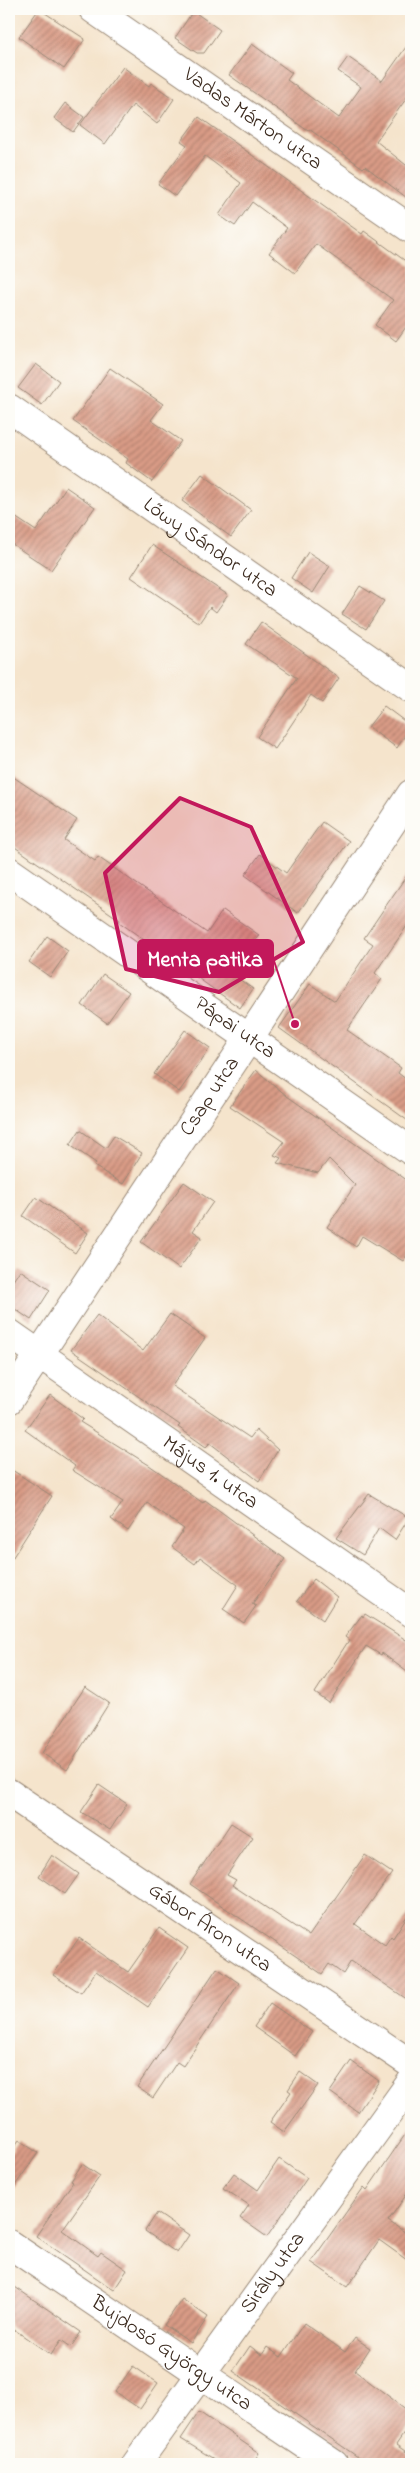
<svg xmlns="http://www.w3.org/2000/svg" width="420" height="2473" font-family="'Indie Flower',sans-serif">
<style>
.building{fill:url(#building-hatch)}
.lines{fill:none;stroke-linecap:round;stroke-linejoin:round}
.minor-casing{stroke:#988775;stroke-width:30}
.minor{stroke:#fff;stroke-width:28}
.marked{fill:#c2185b;fill-opacity:0.2;stroke:#c2185b;stroke-width:4;stroke-linejoin:round}
.labels{text-anchor:middle;dominant-baseline:central;stroke-width:4;stroke-linejoin:round;paint-order:stroke}
.street-label{font-size:21px;fill:#3b2a1e;stroke:#fdfcf7}
.leader{fill:none;stroke:#c2185b;stroke-width:2}
.callout-dot{fill:#c2185b;stroke:#fdfcf7;stroke-width:2}
.callout{fill:#c2185b;stroke:#c2185b;stroke-width:2}
.callout-label{font-size:22px;text-anchor:middle;font-weight:bold;fill:#fff}
</style>
<defs>
<pattern id="building-hatch" width="6" height="6" patternUnits="userSpaceOnUse" patternTransform="scale(1.25)"><rect width="6" height="6" fill="#d99b86"/><path d="M-1 1l2-2M0 6l6-6M5 7l2-2" fill="none" stroke="#b17f6d"/></pattern>
</defs>
<rect width="100%" height="100%" fill="#fdfcf7"/>
<filter id="ink" filterUnits="userSpaceOnUse"><feTurbulence type="fractalNoise" baseFrequency=".02" numOctaves="2"/><feDisplacementMap in="SourceGraphic" scale="10" xChannelSelector="R" yChannelSelector="G"/><feConvolveMatrix kernelMatrix="1 2 1 2 8 2 1 2 1" color-interpolation-filters="sRGB"/></filter>
<filter id="wash" filterUnits="userSpaceOnUse"><feTurbulence type="fractalNoise" baseFrequency=".0096" numOctaves="4" result="noise"/><feDisplacementMap in="SourceGraphic" scale="20" xChannelSelector="R" yChannelSelector="G"/><feGaussianBlur stdDeviation="1.12" result="paint"/><feColorMatrix in="noise" values="0 0 0 0 0 0 0 0 0 0 0 0 0 0 0 0 0 1.4 0 .05"/><feComposite in="paint" operator="in"/></filter>
<g filter="url(#wash)">
<rect width="100%" height="100%" fill="#f5e4cc"/>
<g id="blocks">
<path class="building" d="M39 9 85 39 64 69 19 37Z
M193 11 220 30 204 53H197L175 38Z
M411 40V92L376 141 411 169V201L365 166 363 168 309 129 308 131 229 75 252 44 292 73 287 80 339 118 361 87 338 71 348 57 382 81Z
M123 67 149 86 151 83 174 99 157 124 133 105 105 144 80 125Z
M65 103 84 117 73 132 54 118Z
M199 117 362 234 364 231 411 265V320L396 341 375 325 393 300 316 244 295 273 269 253 287 228 252 202 235 226 219 215 241 183 205 156 175 196 158 184 187 145 181 141Z
M36 364 59 381 42 405 18 388Z
M110 368 163 404 151 420 181 441 152 482 126 463 128 459 73 421Z
M202 474 251 510 231 537 182 501Z
M66 487 95 507 51 570 9 542V513L36 531Z
M152 545 228 595 216 612 210 607 199 623 131 577Z
M308 552 330 566 313 593 291 578Z
M360 586 384 601 366 629 342 614Z
M261 622 339 678 322 703 311 695 275 749 257 737 297 678 246 644Z
M384 706 411 726 397 748 368 727Z
M9 774 77 820 64 840 95 861 98 857 207 933 223 910 259 935 232 974 253 989 240 1008 119 922 120 920 9 843Z
M322 822 349 841 298 913 245 875 260 854 286 873Z
M411 869V920L375 973 382 979 347 1030 401 1068 398 1073 411 1083V1123L279 1028 310 984 335 1001 373 944 364 938Z
M47 936 68 951 50 977 29 962Z
M103 974 129 992 107 1023 82 1005Z
M185 1030 210 1048 179 1092 154 1074Z
M256 1070 287 1096 411 1183V1249L403 1261 362 1236 356 1247 327 1227 355 1185 329 1159 318 1173 277 1163 281 1158 274 1155 284 1142 230 1106Z
M80 1130 106 1148 114 1136 142 1153 123 1184 94 1166 96 1163 70 1145Z
M184 1182 213 1202 193 1231 202 1237 179 1269 141 1242Z
M36 1197 88 1233 75 1253 23 1216Z
M20 1270 50 1290 31 1320 9 1305V1287Z
M170 1314 205 1338 172 1386 250 1438 256 1430 278 1450 259 1481 210 1443 206 1447 178 1427 180 1425 71 1350 97 1315 143 1351Z
M50 1395 83 1419 80 1422 149 1465 203 1503 205 1500 285 1559 252 1604 256 1606 244 1623 223 1609 238 1585 200 1557 195 1564 172 1547 184 1529 147 1503 128 1531 111 1519 123 1502 72 1470 75 1466 25 1430Z
M9 1468 52 1496 9 1563Z
M369 1494 409 1518 395 1540 379 1528 363 1555 336 1538Z
M314 1579 337 1597 323 1620 297 1601Z
M365 1614 411 1643V1675L382 1653 381 1655 366 1646 329 1703 315 1693 349 1640 345 1637 362 1615 363 1617Z
M85 1687 109 1703 67 1770 42 1753Z
M99 1785 127 1804 110 1830 81 1812Z
M231 1823 253 1837 227 1875 236 1880 232 1885 309 1936 365 1855 392 1873 355 1924 385 1945 391 1936 393 1938 411 1910V2002L351 1961 343 1974 329 1964 322 1974 190 1884Z
M52 1855 79 1874 65 1894 39 1876Z
M159 1928 188 1948 148 2007 96 1971 81 1993 53 1975 79 1938 128 1972Z
M217 1968 239 1983 183 2066 177 2062 153 2098 137 2087Z
M270 2003 312 2032 295 2056 254 2027Z
M351 2061 379 2081 358 2112 330 2092Z
M300 2072 318 2085 284 2132 270 2122 291 2092 288 2090Z
M411 2126V2188L388 2221 411 2236V2263L379 2240 347 2287 311 2262 364 2187 367 2190Z
M19 2140 38 2153 9 2194V2154Z
M279 2159 307 2178 267 2237 240 2218 249 2205 223 2188 234 2173 258 2190Z
M82 2164 100 2176 62 2230 98 2256 101 2252 127 2270 114 2290 36 2236 73 2182 71 2181Z
M157 2213 189 2235 177 2253 145 2231Z
M9 2283 81 2332 71 2347 61 2340 51 2355 9 2326Z
M182 2299 208 2317 191 2343 164 2325Z
M304 2323 345 2352 355 2338 370 2348 355 2371 411 2413V2423L396 2445 411 2455V2464H368L233 2371 250 2346 262 2355 267 2347 281 2357Z
M133 2366 158 2383 140 2409 115 2392Z
M199 2412 259 2453 252 2464H222L181 2439Z"/>
</g>
</g>
<g filter="url(#ink)">
<use href="#blocks" fill-opacity="0" stroke="#988775" stroke-width="1"/>
<g class="lines">
<defs>
<g id="minor">
<path id="s1" d="M93 9 411 229"/>
<path id="s2" d="M9 408 411 688"/>
<path id="s3" d="M9 871 411 1151"/>
<path id="s4" d="M9 1333 411 1613"/>
<path id="s5" d="M9 1400 411 794"/>
<path id="s6" d="M9 1793 411 2064"/>
<path id="s7" d="M9 2244 334 2464"/>
<path id="s8" d="M136 2464 411 2082"/>
</g>
</defs>
<use href="#minor" class="minor-casing"/>
<use href="#minor" class="minor"/>
</g>
</g>
<path class="marked" d="M180 798 251 827 303 942 219 992 126 969 105 873Z"/>
<g class="labels">
<g class="street-label">
<text stroke="none"><textPath href="#s1" startOffset="194">Vadas Márton utca</textPath></text>
<text stroke="none"><textPath href="#s2" startOffset="245">Lőwy Sándor utca</textPath></text>
<text stroke="none"><textPath href="#s3" startOffset="275">Pápai utca</textPath></text>
<text stroke="none"><textPath href="#s5" startOffset="364">Csap utca</textPath></text>
<text stroke="none"><textPath href="#s4" startOffset="245">Május 1. utca</textPath></text>
<text stroke="none"><textPath href="#s6" startOffset="242">Gábor Áron utca</textPath></text>
<text stroke="none"><textPath href="#s8" startOffset="235">Sirály utca</textPath></text>
<text stroke="none"><textPath href="#s7" startOffset="196">Bujdosó György utca</textPath></text>
</g>
</g>
<path class="leader" d="M295 1024L273 958"/>
<circle class="callout-dot" cx="295" cy="1024" r="5"/>
<rect class="callout" x="138" y="940" width="135" height="37" rx="5"/>
<g class="callout-label">
<text x="205" y="966">Menta patika</text>
</g>
<rect width="420" height="2473" fill="none" stroke="#fdfcf7" stroke-width="30"/>
</svg>
